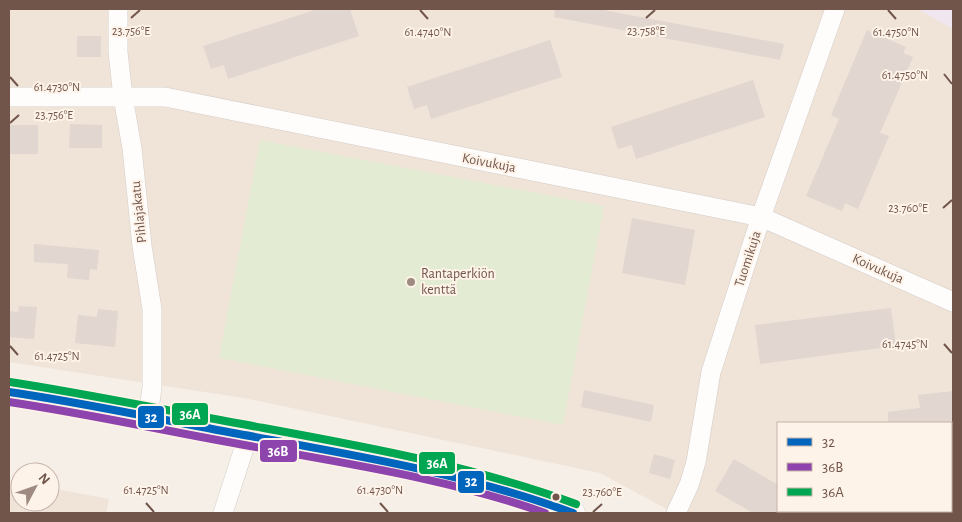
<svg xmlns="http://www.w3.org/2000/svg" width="962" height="522" font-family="'Alegreya Sans',sans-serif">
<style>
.residential{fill:#f0e3d8;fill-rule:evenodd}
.education{fill:#f0e6f0}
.green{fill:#e3ebd3}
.building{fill:#e1d6d0}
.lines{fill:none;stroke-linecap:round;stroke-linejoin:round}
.minor-casing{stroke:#d4ccc7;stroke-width:20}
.tertiary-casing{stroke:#d4ccc7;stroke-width:25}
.minor{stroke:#fefdfc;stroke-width:19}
.tertiary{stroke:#fefdfc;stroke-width:24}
.bus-1-casing{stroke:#fef3e8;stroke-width:11}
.bus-2-casing{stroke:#fef3e8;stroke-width:11}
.bus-3-casing{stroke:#fef3e8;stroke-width:11}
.bus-1{stroke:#0065bd;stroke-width:8}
.bus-2{stroke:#8e44ad;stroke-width:8}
.bus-3{stroke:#00a651;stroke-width:8}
.ticks{fill:none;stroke:#71544a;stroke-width:2}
.poi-dot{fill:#9f8a81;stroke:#fef3e8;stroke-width:2}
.bus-dot{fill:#71544a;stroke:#fef3e8;stroke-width:2}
.labels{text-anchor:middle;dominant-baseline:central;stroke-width:4;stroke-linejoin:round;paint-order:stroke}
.street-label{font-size:14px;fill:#71544a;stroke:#fef3e8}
.poi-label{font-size:14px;fill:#71544a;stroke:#fef3e8;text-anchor:start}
.ticks-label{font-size:12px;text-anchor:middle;fill:#71544a;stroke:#fef3e8;stroke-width:4;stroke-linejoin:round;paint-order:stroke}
.line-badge{stroke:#fef3e8;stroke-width:2}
.badge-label{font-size:14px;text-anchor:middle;font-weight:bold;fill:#fff}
</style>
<rect width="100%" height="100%" fill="#f5efe8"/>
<path class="residential" d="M9 9H918L953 29V513H674L600 473 244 398 9 362ZM778 423H951V511H778Z
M9 480 20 482V502H50V488L109 499 106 513H9Z"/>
<path class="education" d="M918 9H953V29Z"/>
<path class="green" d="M260 140 604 206 563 425 219 358Z"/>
<path class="building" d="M318 9H350L359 36 228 79 224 65 211 69 203 46Z
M555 9H598L784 44 780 60 554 17Z
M867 30 906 47 903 53 913 57 880 133 889 136 858 209 845 203 842 211 806 196 839 119 831 115Z
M77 36H101V57H77Z
M550 40 562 77 431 119 427 105 414 109 407 87Z
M753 80 765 117 636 159 632 145 618 149 611 127Z
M70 124 102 125V148H69Z
M9 125H38V154H9Z
M632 218 695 230 685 285 622 273Z
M34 244 99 250 97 270 90 269 89 280 67 278 68 264 34 262Z
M19 306 37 307 34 339 9 337V311L18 312Z
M891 308 896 346 760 364 755 325Z
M98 309 118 311 115 347 75 343 78 315 97 317Z
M584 390 654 405 651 422 581 407Z
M953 391V423H888V412L920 408 918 395Z
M654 454 675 460 670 479 649 473Z
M734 459 778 485V513H753L715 491Z"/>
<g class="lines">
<defs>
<path id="minor" d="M118 9V52L123 97 132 148 142 246 152 309V388L148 416
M9 97H165L761 217 953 302
M223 513 248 436
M676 513 689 485 696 462 711 372 761 217 835 9"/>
<path id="tertiary" d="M9 392C90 403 170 422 250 436 359 456 470 472 573 513"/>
</defs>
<use href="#minor" class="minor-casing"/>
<use href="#tertiary" class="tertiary-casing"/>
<use href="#minor" class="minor"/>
<use href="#tertiary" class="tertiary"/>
<defs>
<path id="bus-1" d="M9 392C86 403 162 420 239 434 353 455 464 473 573 513"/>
<path id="bus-2" d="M9 402C90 414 170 432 250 446 349 464 450 479 545 513"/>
<path id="bus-3" d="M10 382C88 394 164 410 242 424 356 445 467 464 576 504"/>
</defs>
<use href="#bus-1" class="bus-1-casing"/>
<use href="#bus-2" class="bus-2-casing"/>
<use href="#bus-3" class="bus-3-casing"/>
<use href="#bus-1" class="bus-1"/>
<use href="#bus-2" class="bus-2"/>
<use href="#bus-3" class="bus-3"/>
</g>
<path class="ticks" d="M420 10 428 19M888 10 896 19M131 18 140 10M646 18 655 10M944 74 952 84M10 77 18 86M10 123 19 115M943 208 952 200M944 344 952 353M10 346 18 355M146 503 154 512M380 503 388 512M593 512 602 504"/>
<circle class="poi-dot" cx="411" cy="282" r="5"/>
<circle class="bus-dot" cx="556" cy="497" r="4.5"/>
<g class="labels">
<g class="street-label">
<text transform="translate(489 163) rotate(11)">Koivukuja</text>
<text transform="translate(139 212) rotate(-96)">Pihlajakatu</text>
<text transform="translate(748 259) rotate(-72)">Tuomikuja</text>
<text transform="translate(878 269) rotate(24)">Koivukuja</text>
</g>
<g class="poi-label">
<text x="421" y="274">Rantaperkiön<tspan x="421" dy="16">kenttä</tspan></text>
</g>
</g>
<g class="ticks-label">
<text x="131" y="35">23.756°E</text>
<text x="646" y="35">23.758°E</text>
<text x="428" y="36">61.4740°N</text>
<text x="896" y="36">61.4750°N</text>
<text x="905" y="79">61.4750°N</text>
<text x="57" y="91">61.4730°N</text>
<text x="54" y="119">23.756°E</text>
<text x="908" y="212">23.760°E</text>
<text x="905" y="348">61.4745°N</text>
<text x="57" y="360">61.4725°N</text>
<text x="146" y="494">61.4725°N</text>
<text x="380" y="494">61.4730°N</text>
<text x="602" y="496">23.760°E</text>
</g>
<g class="line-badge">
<rect x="171" y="402" width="38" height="24" rx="5" fill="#00a651"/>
<rect x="137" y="405" width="28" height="24" rx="5" fill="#0065bd"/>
<rect x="259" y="439" width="39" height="24" rx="5" fill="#8e44ad"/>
<rect x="418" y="451" width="38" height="24" rx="5" fill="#00a651"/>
<rect x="457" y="470" width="28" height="24" rx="5" fill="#0065bd"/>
</g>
<g class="badge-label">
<text x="190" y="419">36A</text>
<text x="151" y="422">32</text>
<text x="278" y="456">36B</text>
<text x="437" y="468">36A</text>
<text x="471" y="486">32</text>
</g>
<rect width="962" height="522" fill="none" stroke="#71544a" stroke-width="20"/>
<rect x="777" y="422" width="175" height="90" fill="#fef3e8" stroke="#c6b3a9"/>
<rect x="787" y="438" width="25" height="8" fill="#0065bd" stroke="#c6b3a9"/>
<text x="822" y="447" font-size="15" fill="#71544a">32</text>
<rect x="787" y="463" width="25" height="8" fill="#8e44ad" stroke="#c6b3a9"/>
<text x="822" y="472" font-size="15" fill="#71544a">36B</text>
<rect x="787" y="488" width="25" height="8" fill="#00a651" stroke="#c6b3a9"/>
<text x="822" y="497" font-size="15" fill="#71544a">36A</text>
<g transform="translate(35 487) rotate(49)"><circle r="24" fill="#fef3e8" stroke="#c6b3a9"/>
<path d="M0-4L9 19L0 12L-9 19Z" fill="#9f8a81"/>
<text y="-8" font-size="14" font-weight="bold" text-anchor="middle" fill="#71544a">N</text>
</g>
</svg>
